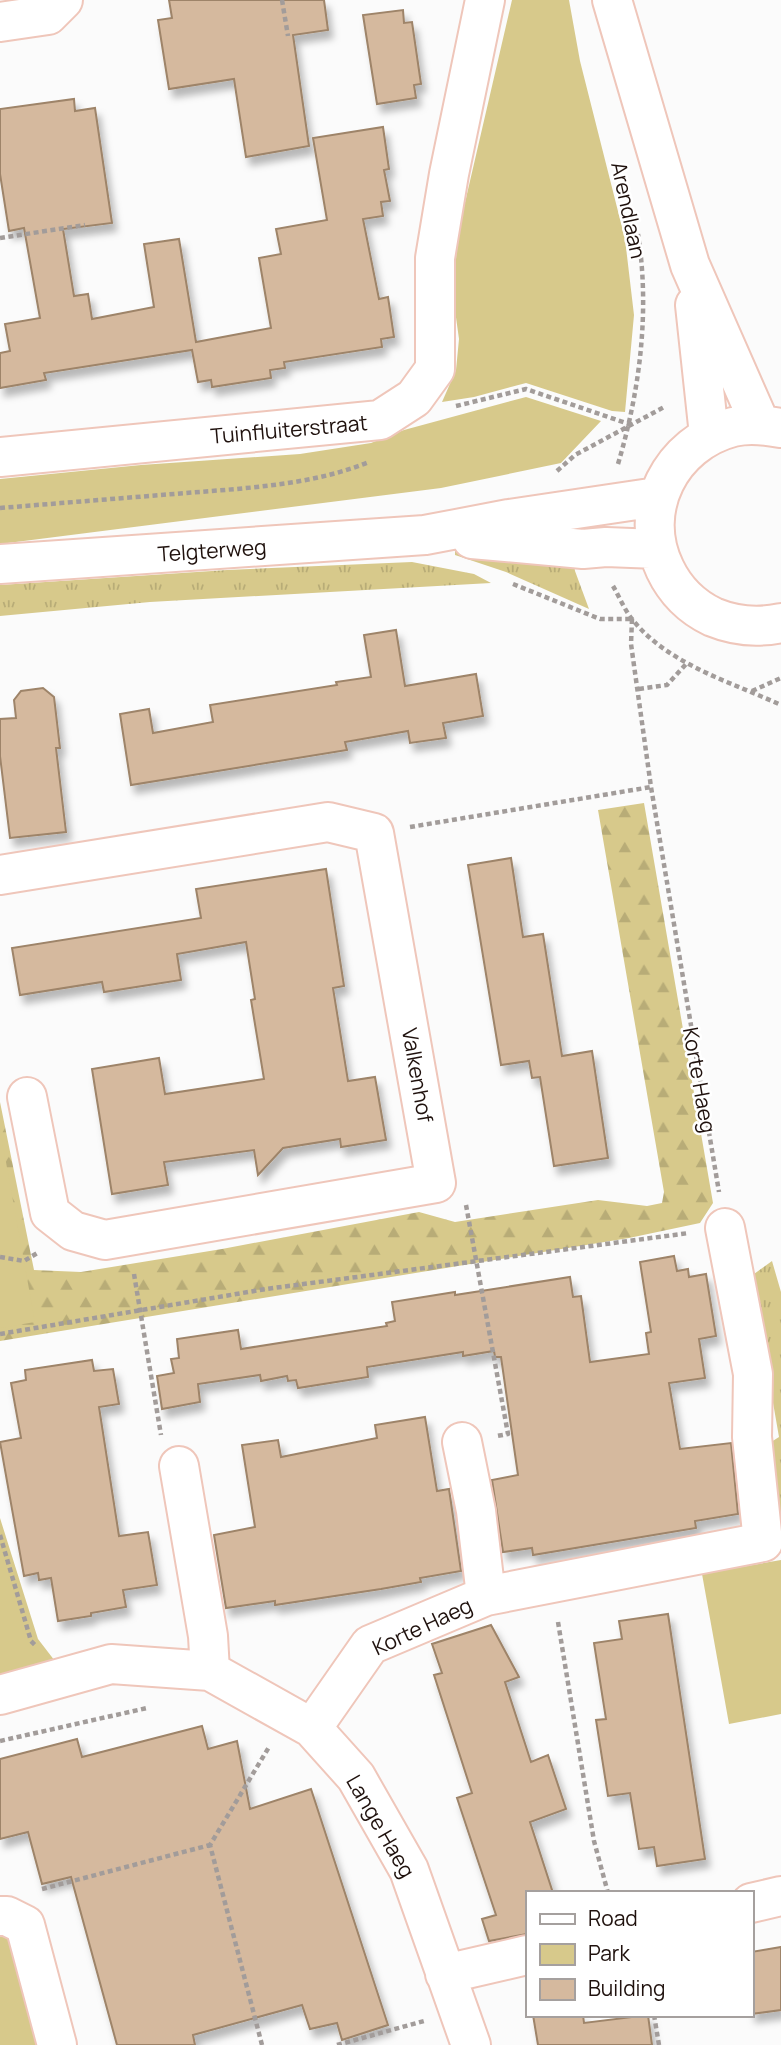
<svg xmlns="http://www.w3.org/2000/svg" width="781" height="2045" font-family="Manrope,sans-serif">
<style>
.grass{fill:url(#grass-tufts)}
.forest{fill:url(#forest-firs)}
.park{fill:#d7c98b}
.building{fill:#d5b99e;stroke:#9e8469;stroke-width:2;filter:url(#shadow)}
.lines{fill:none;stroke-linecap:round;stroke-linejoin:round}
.minor-casing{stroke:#efc6ba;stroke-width:42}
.tertiary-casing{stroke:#efc6ba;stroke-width:42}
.path{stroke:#a29c9a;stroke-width:4.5;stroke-dasharray:5 3.5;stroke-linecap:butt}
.minor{stroke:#fff;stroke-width:38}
.tertiary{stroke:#fff;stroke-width:38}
.labels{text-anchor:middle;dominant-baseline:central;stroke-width:5;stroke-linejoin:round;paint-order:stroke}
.street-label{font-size:21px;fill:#1f110d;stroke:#fff}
</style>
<defs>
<pattern id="grass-tufts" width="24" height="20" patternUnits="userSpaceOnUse" patternTransform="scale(1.75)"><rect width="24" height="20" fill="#d7c98b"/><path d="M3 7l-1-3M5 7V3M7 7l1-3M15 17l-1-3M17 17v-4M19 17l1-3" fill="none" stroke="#b8ac77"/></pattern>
<pattern id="forest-firs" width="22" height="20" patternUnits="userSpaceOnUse" patternTransform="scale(1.75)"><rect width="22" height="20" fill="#d7c98b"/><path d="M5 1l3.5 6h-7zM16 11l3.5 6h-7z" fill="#b8ac77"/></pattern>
<filter id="shadow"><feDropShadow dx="4.5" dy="8" stdDeviation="3.5" flood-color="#0004"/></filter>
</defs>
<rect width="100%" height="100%" fill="#fbfbfb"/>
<path class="grass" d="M455 550 573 558 575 571 589 609 506 572 455 555Z
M412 562 474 574 491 583 150 602 0 616V585L227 570Z
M772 1261 781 1292V1515L767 1462 768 1444 779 1437 753 1288 754 1274Z"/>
<path class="forest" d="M644 803 713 1203 700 1223 629 1238 0 1341V1102L34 1270 81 1272 222 1249 419 1212 455 1222 598 1200 647 1206 662 1203 664 1192 598 810Z"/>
<path class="park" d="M512 0H569L580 61 625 239 634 315 625 412 612 411 526 383 474 397 442 402 456 370 459 339 454 303 457 237Z
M526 397 601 421 561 463 441 488 0 544V479L141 465 300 454 371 443 404 430Z
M0 1129 35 1322 0 1328Z
M0 1518 38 1639 58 1665 0 1677Z
M781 1560V1714L729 1724 702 1574Z
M0 1935 23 1945 50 2045H0Z"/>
<path class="building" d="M169 0H324L328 30 293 35 309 146 246 157 234 79 169 89 158 20 172 18Z
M403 10 404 23 412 22 421 84 414 85 416 98 377 104 363 15Z
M74 99 75 111 95 108 112 223 63 229 74 296 88 294 92 319 154 307 144 244 179 239 196 342 271 328 259 258 281 254 276 229 327 220 313 138 383 127 389 169 384 170 390 201 381 202 383 216 363 219 379 299 388 297 394 337 381 339 382 347 284 362 285 368 270 370 271 378 212 387 211 380 198 382 192 350 44 373 46 380 0 388V353L10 351 5 324 40 318 24 228 9 231 0 174V109Z
M396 630 405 686 476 674 483 716 443 723 446 738 410 743 408 731 345 742 347 750 131 785 120 714 149 709 153 733 213 722 210 705 337 685 336 682 371 677 364 635Z
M43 688 54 697 60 748H56L66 832 10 838 0 756V719L16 718 14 700 21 691Z
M511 858 523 937 543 934 562 1056 592 1051 608 1158 554 1166 540 1077 532 1078 529 1061 501 1065 468 865Z
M326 869 344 986 333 988 348 1081 375 1077 386 1140 341 1147 340 1139 283 1148 258 1175 254 1150 164 1162 168 1185 112 1194 92 1069 159 1058 165 1094 264 1079 251 1000 255 999 246 942 177 954 181 980 104 992 102 982 20 995 12 948 201 918 196 889Z
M674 1256 677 1271 688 1269 689 1277 706 1274 716 1336 699 1339 705 1378 669 1383 680 1449 731 1443 738 1514 695 1521 696 1528 533 1555 532 1548 503 1552 492 1480 518 1475 501 1357H495L494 1351 463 1356V1352L367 1367 368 1377 298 1388 296 1380 288 1381 287 1376 261 1381 260 1375 198 1384 200 1402 162 1409 157 1376 174 1373 171 1359 179 1358 177 1339 238 1330 241 1349 387 1326 386 1323 395 1321 392 1302 455 1292V1295L570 1277 573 1297 581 1296 590 1362 649 1354 646 1333 651 1332 640 1262Z
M92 1360 94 1371 113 1369 119 1404 99 1407 119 1536 148 1532 157 1585 123 1590 126 1607 91 1613V1616L58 1621 51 1578 39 1580 38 1573 24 1576 0 1442 21 1438 11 1383 26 1380 25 1370Z
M425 1417 437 1491 449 1489 461 1571 420 1578 421 1582 381 1589 275 1605V1601L226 1608 214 1535 255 1527 242 1445 278 1440 281 1457 377 1438 375 1425Z
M668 1614 705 1859 657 1866 654 1847 639 1849 630 1793 608 1796 596 1720 606 1719 594 1643 622 1639 619 1621Z
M491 1625 519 1677 505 1682 531 1762 548 1755 566 1809 530 1822 553 1893H527V1934L489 1941 482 1919 496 1915 457 1798 472 1793 434 1675 442 1673 432 1644Z
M202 1726 208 1749 237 1741 250 1809 311 1789 388 2025 342 2040 337 2023 310 2029 302 2005 193 2035 195 2045H117L71 1877 42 1884 28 1832 0 1839V1759L77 1739 82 1757Z
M781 1947V2010L751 2014V1952Z
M533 2015H583L584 2023 648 2015 652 2045H538Z"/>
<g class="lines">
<defs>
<path id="minor" d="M0 22 48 15 63 0
M0 457 380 420 414 398 435 369V258L449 174 485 0
M0 875 328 822 374 833 436 1183 105 1240 73 1231 50 1213 27 1097
M462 1442 476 1511 486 1596
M179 1466 208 1636 210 1671
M0 1695 111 1664 210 1671 312 1728 356 1777 409 1870 471 2045
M312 1728 370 1645 486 1596 763 1542 752 1437 753 1374 725 1228
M751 1903 781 1896
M0 1916H7L25 1925 57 2045
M445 1974 527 1955"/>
<path id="tertiary" d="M612 0 690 265 760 424
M695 305 709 435
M781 428C765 425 749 423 733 427 671 443 636 510 665 569 675 590 692 607 713 617 735 626 758 628 781 623
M472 539 583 549 606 547 657 549
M0 564 425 535 509 519 657 497"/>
</defs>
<use href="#minor" class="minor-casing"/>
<use href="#tertiary" class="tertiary-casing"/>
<path class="path" d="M282 0 288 36
M0 238 85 225
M456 406 526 389 629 424
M618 464C640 390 650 311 638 234
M557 471 575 455 666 406
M0 508C62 503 124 498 186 493 248 488 312 485 369 462
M513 584 600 619H632
M613 586C619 596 624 609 632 619 667 664 731 682 781 705
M632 619 631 644 651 787 719 1192
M639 689 667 685 686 664
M752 691 781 678
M410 827 651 787
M466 1205 508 1434 497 1436
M0 1257 24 1261 39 1252
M134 1274 161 1435
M0 1334 266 1289 689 1233
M0 1535 31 1641 35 1645
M558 1622 594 1841 608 1893
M0 1741 147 1708
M42 1889 210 1845
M654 2015 659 2045
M262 2045 210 1845 269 1747
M337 2045 424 2021"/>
<use href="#minor" class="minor"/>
<use href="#tertiary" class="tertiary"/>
</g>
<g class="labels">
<g class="street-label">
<text transform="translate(629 210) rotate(78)">Arendlaan</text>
<text transform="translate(289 429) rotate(-5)">Tuinfluiterstraat</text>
<text transform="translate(212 550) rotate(-4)">Telgterweg</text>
<text transform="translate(418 1075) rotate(80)">Valkenhof</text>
<text transform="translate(700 1080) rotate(80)">Korte Haeg</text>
<text transform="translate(422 1626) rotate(-25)">Korte Haeg</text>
<text transform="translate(381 1826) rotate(60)">Lange Haeg</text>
</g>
</g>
<rect x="526" y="1891" width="228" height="126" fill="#ffffff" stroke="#a5a09e" stroke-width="2"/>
<rect x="540" y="1914" width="35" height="10" fill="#ffffff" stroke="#a5a09e" stroke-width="2"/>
<text x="588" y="1926" font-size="21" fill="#1f110d">Road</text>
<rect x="540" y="1944" width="35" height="21" fill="#d7c98b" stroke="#a5a09e" stroke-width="2"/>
<text x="588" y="1961" font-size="21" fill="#1f110d">Park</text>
<rect x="540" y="1979" width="35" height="21" fill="#d5b99e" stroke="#a5a09e" stroke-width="2"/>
<text x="588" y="1996" font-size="21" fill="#1f110d">Building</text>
</svg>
